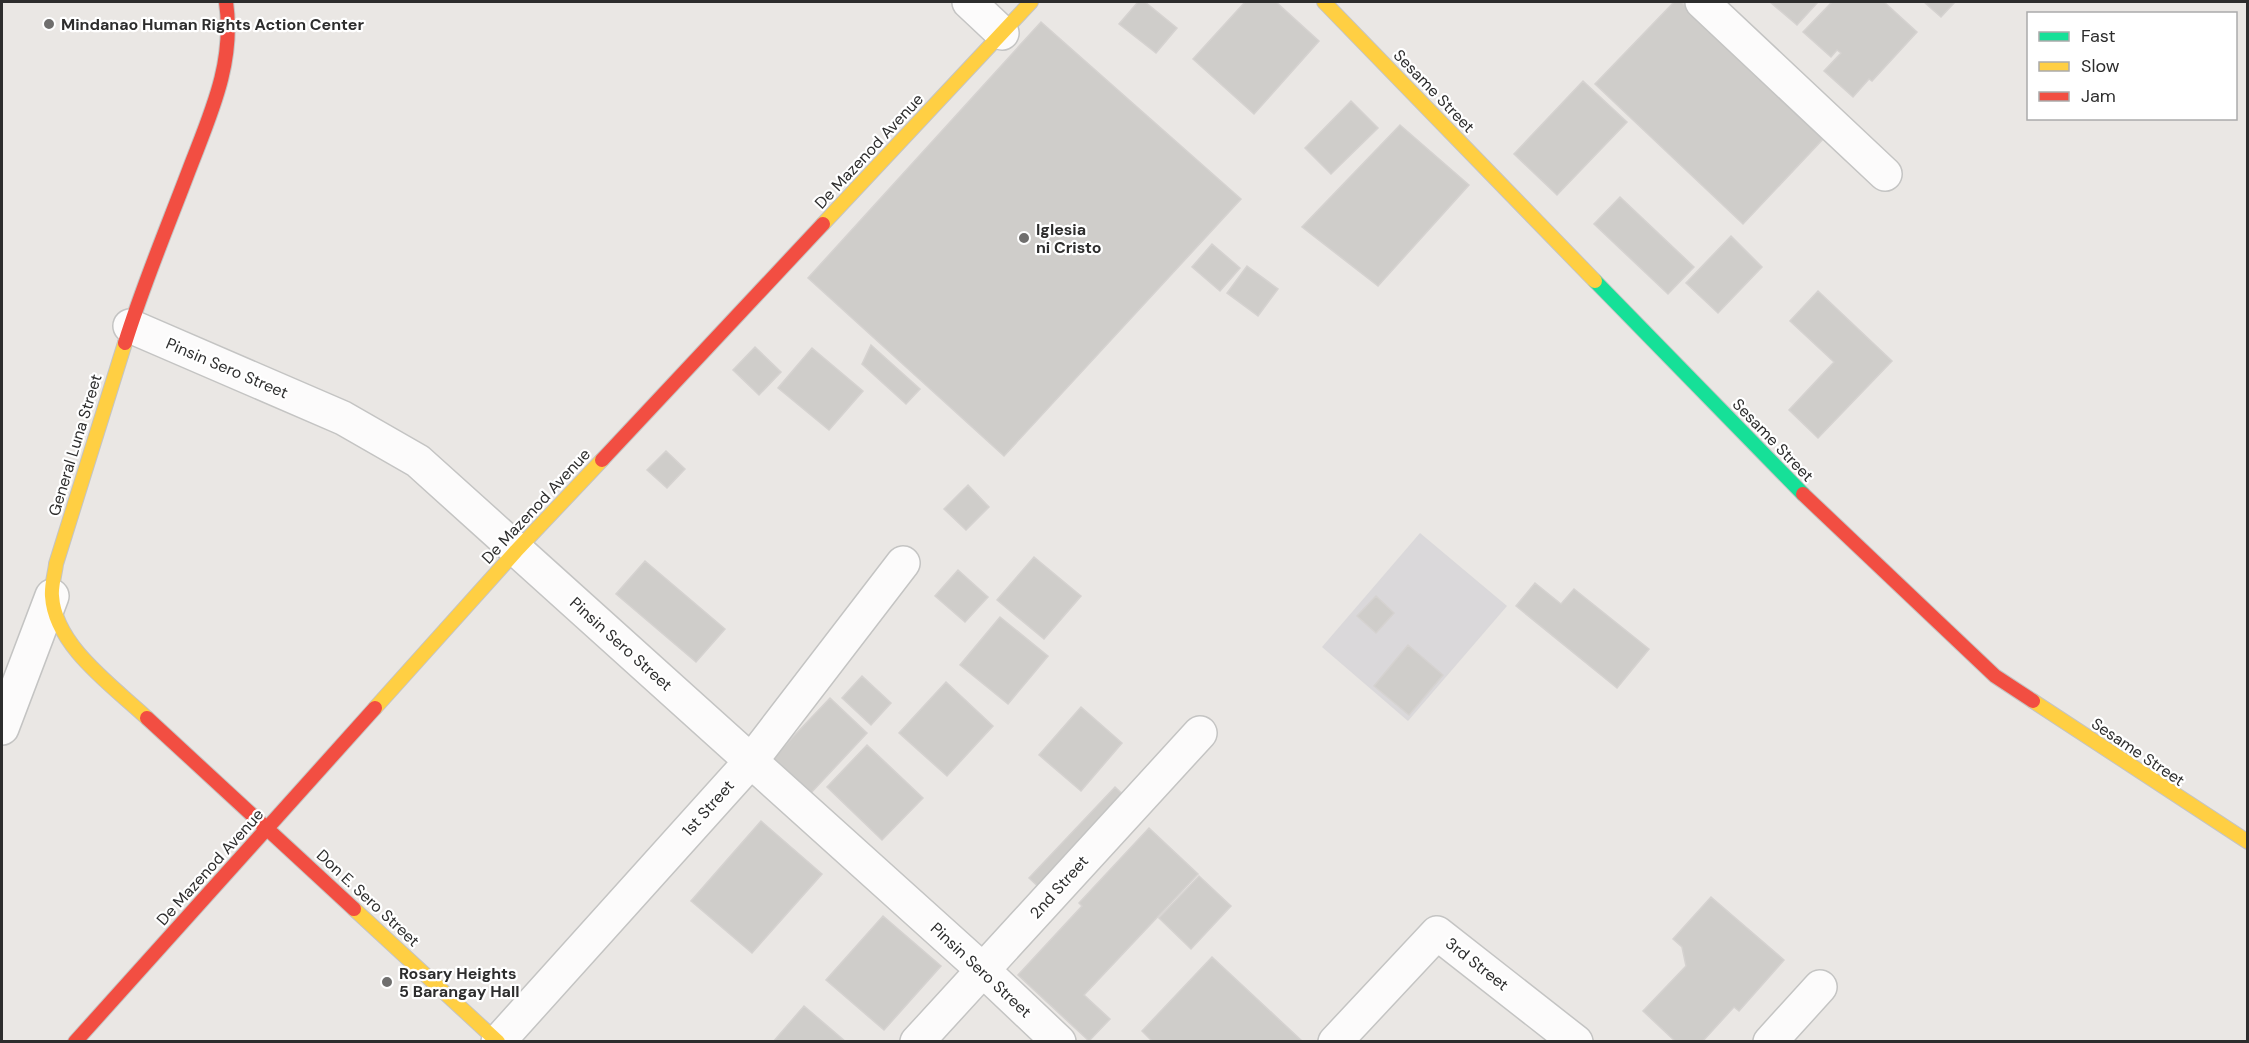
<svg xmlns="http://www.w3.org/2000/svg" width="2249" height="1043" font-family="'DM Sans',sans-serif">
<style>
.industrial{fill:#dad8da}
.building{fill:#cfcdca;stroke:#d5d2d0;stroke-width:1.5}
.lines{fill:none;stroke-linecap:round;stroke-linejoin:round}
.street-casing{stroke:#c4c4c3;stroke-width:36}
.fast-casing{stroke:#c4c4c3;stroke-width:16}
.slow-casing{stroke:#c4c4c3;stroke-width:16}
.jam-casing{stroke:#c4c4c3;stroke-width:16}
.street{stroke:#fcfbfb;stroke-width:33}
.fast{stroke:#16e098;stroke-width:14}
.slow{stroke:#ffcf43;stroke-width:14}
.jam{stroke:#f24e42;stroke-width:14}
.poi-dot{fill:#6f6e6d;stroke:#fff;stroke-width:2}
.labels{text-anchor:middle;dominant-baseline:central;stroke-width:4.5;stroke-linejoin:round;paint-order:stroke}
.poi-label{font-size:16px;font-weight:bold;fill:#2d2d2d;stroke:#fff;text-anchor:start}
.street-label{font-size:16px;fill:#2d2d2d;stroke:#fff}
</style>
<rect width="100%" height="100%" fill="#eae7e4"/>
<path class="industrial" d="M1420 533 1507 606 1408 721 1322 647Z"/>
<path class="building" d="M1138 2H1145L1177 28 1156 53 1119 24Z
M1245 2H1276L1319 41 1254 114 1193 59Z
M1674 2H1681L1825 137 1743 224 1595 84Z
M1770 2H1818L1797 25Z
M1832 2H1884L1917 32 1872 81 1869 79 1853 97 1824 71 1841 53 1837 50 1831 57 1803 32Z
M1924 2H1955L1941 17Z
M1041 22 1241 199 1004 456 808 278Z
M1583 81 1627 122 1557 195 1514 154Z
M1351 101 1378 128 1331 174 1305 148Z
M1400 125 1469 185 1378 286 1302 227Z
M1620 197 1694 267 1668 294 1594 224Z
M1731 236 1762 267 1718 313 1686 283Z
M1212 244 1240 268 1220 291 1192 267Z
M1247 266 1278 289 1258 316 1227 293Z
M1818 291 1892 361 1818 438 1789 410 1834 362 1790 321Z
M871 345 920 389 906 404 862 364Z
M755 347 781 372 759 395 733 370Z
M812 348 863 391 829 430 778 388Z
M666 451 685 469 667 488 647 470Z
M968 485 989 507 966 530 944 509Z
M1034 557 1081 596 1044 639 997 600Z
M645 561 725 629 696 662 616 594Z
M958 570 988 597 965 622 935 596Z
M1535 583 1561 604 1574 589 1649 649 1617 688 1516 606Z
M1376 596 1394 613 1376 633 1357 616Z
M1000 617 1048 656 1008 704 960 665Z
M1408 645 1443 675 1409 715 1374 686Z
M862 676 891 703 871 725 842 698Z
M946 682 993 726 947 776 899 733Z
M830 698 867 733 810 794 772 759Z
M1081 707 1122 743 1081 791 1039 755Z
M867 745 923 798 882 840 827 787Z
M1115 787 1130 801 1044 892 1029 878Z
M761 821 822 874 752 953 691 901Z
M1149 828 1198 874 1084 995 1110 1019 1089 1041 1018 975 1082 906 1079 903Z
M1199 876 1231 906 1191 949 1159 918Z
M1711 897 1784 960 1739 1011 1734 1007 1702 1042H1676L1643 1011 1686 966 1682 947 1673 939Z
M883 916 941 966 884 1030 826 980Z
M1212 957 1302 1041 1153 1042 1142 1031Z
M804 1006 846 1042H773Z"/>
<g class="lines">
<defs>
<path id="street" d="M969 2 1002 33
M1702 2 1885 174
M130 326 343 418 418 461 984 971 1059 1042
M2 728 52 596
M498 1042 751 761 903 563
M917 1042 1200 733
M1335 1042 1437 933 1576 1042
M1770 1042 1820 987"/>
<path id="fast" d="M1595 281 1803 494"/>
<path id="slow" d="M1324 2 1595 281
M823 224 1031 2
M125 343 56 564C55 574 51 586 52 596 55 646 113 686 147 718
M2033 701 2248 842
M375 708 516 551 602 460
M354 909 498 1042"/>
<path id="jam" d="M125 343C143 285 167 228 189 170 210 115 235 63 226 2
M602 460 823 224
M1803 494 1995 676 2033 701
M147 718 354 909
M75 1042 375 708"/>
</defs>
<use href="#street" class="street-casing"/>
<use href="#fast" class="fast-casing"/>
<use href="#slow" class="slow-casing"/>
<use href="#jam" class="jam-casing"/>
<use href="#street" class="street"/>
<use href="#fast" class="fast"/>
<use href="#slow" class="slow"/>
<use href="#jam" class="jam"/>
</g>
<g class="poi-dot">
<circle cx="49" cy="24" r="6"/>
<circle cx="1024" cy="238" r="6"/>
<circle cx="387" cy="982" r="6"/>
</g>
<g class="labels">
<g class="poi-label">
<text x="61" y="24">Mindanao Human Rights Action Center</text>
<text x="1036" y="229">Iglesia<tspan x="1036" dy="18">ni Cristo</tspan></text>
<text x="399" y="973">Rosary Heights<tspan x="399" dy="18">5 Barangay Hall</tspan></text>
</g>
<g class="street-label">
<text transform="translate(1434 91) rotate(46)">Sesame Street</text>
<text transform="translate(869 151) rotate(-47)">De Mazenod Avenue</text>
<text transform="translate(227 368) rotate(23)">Pinsin Sero Street</text>
<text transform="translate(1773 440) rotate(46)">Sesame Street</text>
<text transform="translate(75 445) rotate(-73)">General Luna Street</text>
<text transform="translate(536 506) rotate(-47)">De Mazenod Avenue</text>
<text transform="translate(621 644) rotate(42)">Pinsin Sero Street</text>
<text transform="translate(2138 752) rotate(34)">Sesame Street</text>
<text transform="translate(708 808) rotate(-48)">1st Street</text>
<text transform="translate(210 867) rotate(-48)">De Mazenod Avenue</text>
<text transform="translate(1059 887) rotate(-48)">2nd Street</text>
<text transform="translate(368 898) rotate(43)">Don E. Sero Street</text>
<text transform="translate(1477 964) rotate(38)">3rd Street</text>
<text transform="translate(981 970) rotate(43)">Pinsin Sero Street</text>
</g>
</g>
<rect width="2249" height="1043" fill="none" stroke="#2d2d2d" stroke-width="6"/>
<rect x="2027" y="12" width="210" height="108" fill="#ffffff" stroke="#ababab" stroke-width="1.5"/>
<rect x="2039" y="32" width="30" height="9" fill="#16e098" stroke="#ababab" stroke-width="1.5"/>
<text x="2081" y="42" font-size="18" fill="#2d2d2d">Fast</text>
<rect x="2039" y="62" width="30" height="9" fill="#ffcf43" stroke="#ababab" stroke-width="1.5"/>
<text x="2081" y="72" font-size="18" fill="#2d2d2d">Slow</text>
<rect x="2039" y="92" width="30" height="9" fill="#f24e42" stroke="#ababab" stroke-width="1.5"/>
<text x="2081" y="102" font-size="18" fill="#2d2d2d">Jam</text>
</svg>
